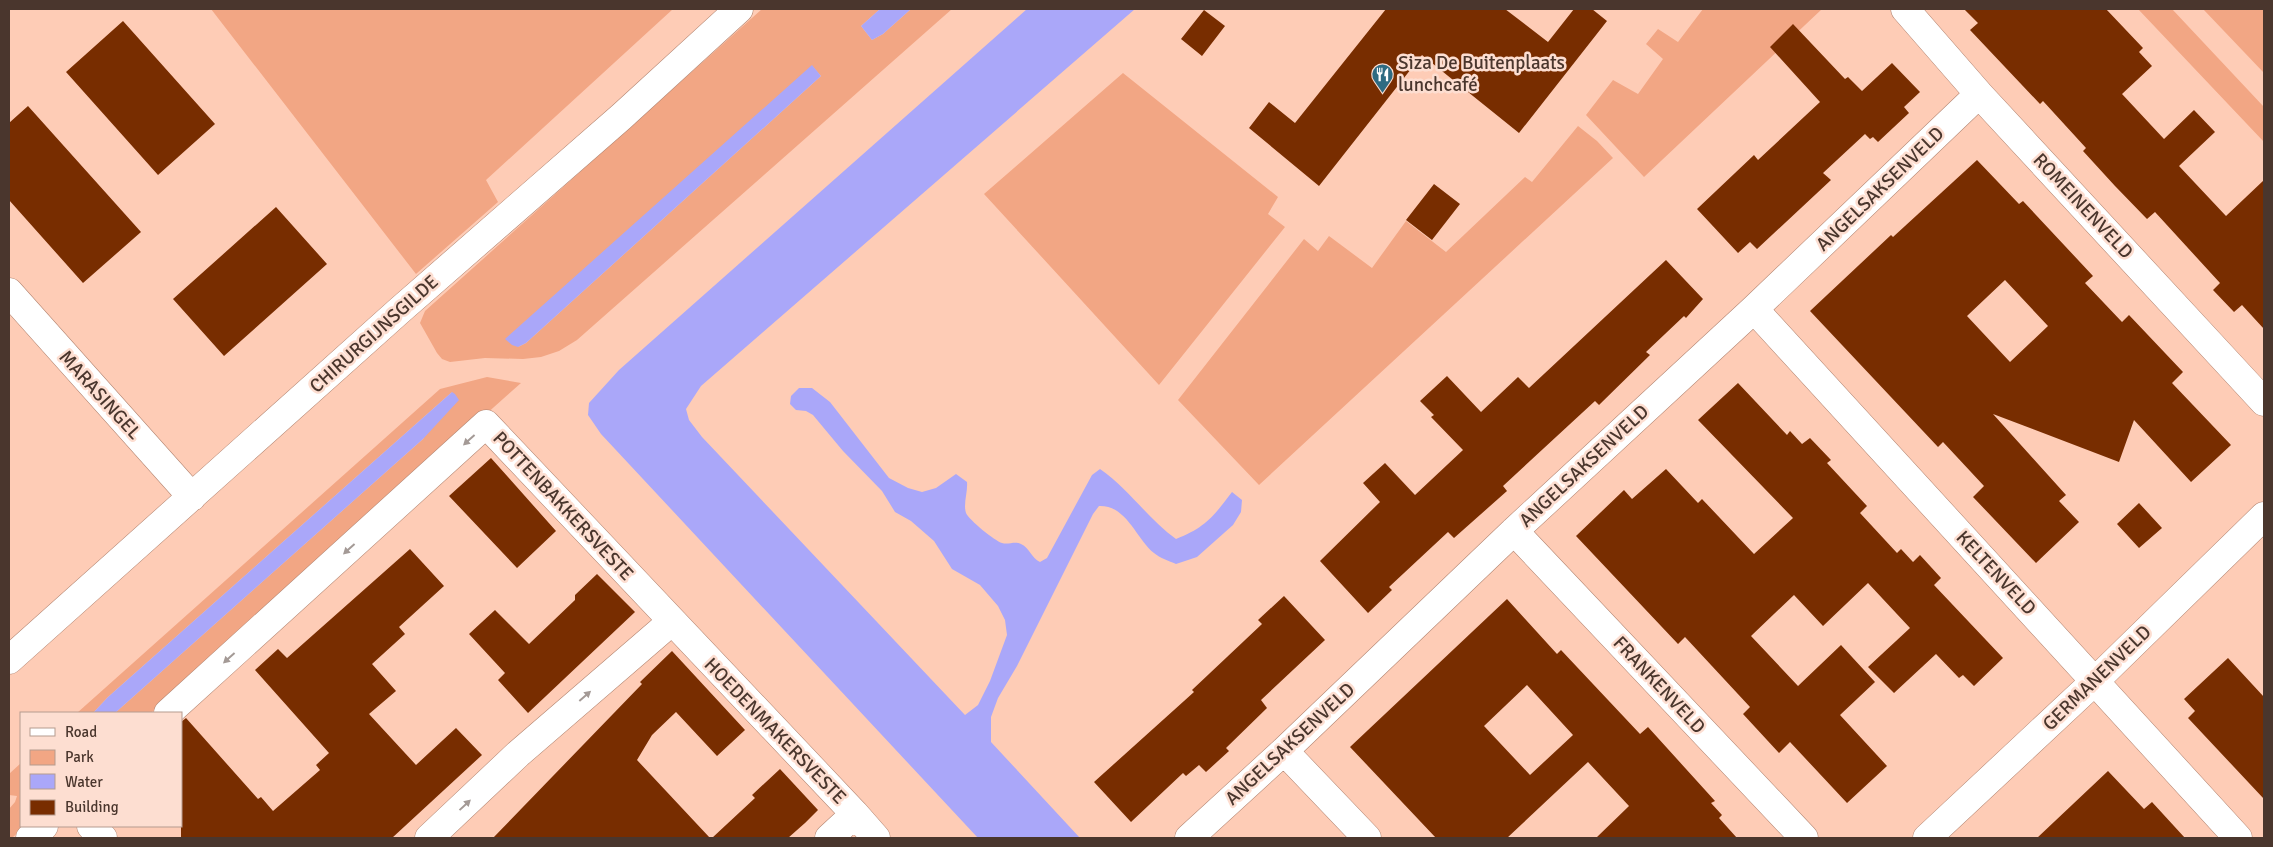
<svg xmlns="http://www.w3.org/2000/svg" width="2273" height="847" font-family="Signika,sans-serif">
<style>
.green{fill:#f2a684;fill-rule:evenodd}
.water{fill:#aaa7f9}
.building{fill:#782d00;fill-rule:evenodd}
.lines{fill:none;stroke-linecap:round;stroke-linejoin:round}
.minor-casing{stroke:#b38571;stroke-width:29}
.minor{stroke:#fff;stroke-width:28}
.oneway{fill:#a49a96}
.labels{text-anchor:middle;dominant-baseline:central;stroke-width:5;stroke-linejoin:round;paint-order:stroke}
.poi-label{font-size:19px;fill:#4a362d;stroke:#fdded1;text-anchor:start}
.street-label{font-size:19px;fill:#4a362d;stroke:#fdded1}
</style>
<rect width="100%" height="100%" fill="#feccb6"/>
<path class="green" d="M211 9H673L486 180 498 202 416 274Z
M762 9H880L861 26 872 40 883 34 911 9H952L577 340 559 351 541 357 523 359 485 358 450 362 442 359 437 353 420 323 425 311ZM812 66 821 76 526 343 518 347Z
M1703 9H1822L1644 177 1586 115 1613 80 1638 94 1663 59 1646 44 1658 29 1678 42Z
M2138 9H2172L2264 107V142Z
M2203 9H2264V73Z
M1123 73 1278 197 1268 214 1285 227 1159 385 984 194Z
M1578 126 1597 141 1613 158 1259 485 1178 400 1304 239 1318 251 1329 236 1372 268 1406 221 1446 252 1525 177 1532 182Z
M487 377 521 383 151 713H115L423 439 452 392 108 697 93 713H77L440 389Z
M21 763V826H25L12 838H9V809L15 802 17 796 9 795V774Z"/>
<path class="water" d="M880 9H911L883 34 872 40 861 26Z
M1027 9H1135L701 386 686 409 689 420 702 437 965 715 978 705 990 681 1007 635 1005 620 998 606 980 585 952 569 934 541 911 521 895 512 882 491 843 451 813 415 806 411 796 410 790 404 791 396 799 388H812L830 402 889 478 908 488 922 492 936 488 956 474 967 482C968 492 963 504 966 513 969 520 995 541 1002 543 1008 545 1015 541 1021 544 1030 548 1031 558 1040 562L1047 558 1092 475 1100 469C1129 489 1148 519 1176 539 1206 527 1213 517 1232 492L1242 500 1241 512 1233 525 1197 557 1176 564C1169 561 1160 558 1154 553 1136 539 1127 505 1099 506L1093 514 1017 666 998 698 991 717V742L1080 838H978L601 434 588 415 589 403 619 370Z
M812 65 821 76 526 343 518 347 512 345 505 339Z
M452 392 455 394 459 400 423 439 115 713H93L108 697Z"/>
<path class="building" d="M1386 9H1505L1548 42 1574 9H1592L1607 21 1519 133 1422 55 1319 186 1249 128 1269 102 1295 123Z
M1964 9H2106L2143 48 2139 52 2152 66 2122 94 2164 139 2194 110 2215 132 2179 166 2226 216 2264 180V329L2242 305 2234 312 2213 290 2220 283 2155 212 2147 219 2115 186 2083 151 2086 148 2043 101 2040 104 1970 30 1978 23Z
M1204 10 1225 26 1202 56 1181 39Z
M123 21 215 124 158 175 66 72Z
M1793 24 1845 79 1848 77 1862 91 1892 63 1920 92 1904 107 1909 113 1878 142 1873 137 1870 139 1865 134 1823 173 1831 180 1757 249 1750 242 1738 253 1697 209 1754 155 1758 160 1820 102 1770 47Z
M28 106 141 232 83 283 9 200V123Z
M1977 160 2019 204 2023 201 2093 276 2085 283 2122 322 2129 315 2183 372 2172 383 2231 445 2191 482 2134 420 2119 462 1993 414 2066 495 2059 501 2079 522 2036 563 1973 497 1984 486 1943 442 1938 447 1810 311 1891 235 1893 237ZM2005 280 2048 326 2010 362 1967 316Z
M1434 184 1460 204 1432 240 1406 220Z
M276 207 327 264 224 356 173 299Z
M1666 260 1703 299 1686 318 1684 316 1646 352 1650 355 1599 405 1595 401 1503 486 1507 491 1454 538 1448 532 1389 587 1392 590 1368 613 1320 561 1380 502 1363 483 1385 463 1415 495 1463 450 1431 417 1434 415 1420 401 1447 376 1481 412 1518 377 1529 388Z
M1738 383 1787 435 1790 431 1802 444 1810 438 1831 460 1827 463 1867 506 1860 513 1897 553 1901 549 1913 562 1920 555 1941 578 1934 585 2003 658 1974 686 1963 675 1959 678 1936 654 1894 693 1868 667 1910 628 1868 583 1823 626 1794 595 1751 636 1798 686 1841 645 1875 682 1840 715 1887 766 1847 803 1790 742 1779 753 1743 714 1750 707 1685 637 1678 644 1576 536 1624 490 1632 499 1666 469 1698 503 1702 499 1754 554 1793 518 1698 420Z
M491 458 556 531 517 568 449 496Z
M2139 503 2162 528 2139 548 2117 524Z
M410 549 444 586 399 627 405 634 372 664 396 691 369 714 416 765 456 728 482 755 392 838H181V722L186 718 258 799 261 797 273 811 320 770 316 765 329 753 255 670 278 649 287 658Z
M597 574 635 612 528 713 498 680 505 673 469 634 495 610 529 644 575 600V595Z
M1284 596 1325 640 1261 700 1267 708 1226 748 1229 751 1206 772 1199 765 1186 776 1183 773 1131 822 1094 782 1194 692 1192 690 1262 624 1258 620Z
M1507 599 1557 654 1561 650 1640 734 1648 727 1715 801 1711 803 1722 815 1719 818 1737 838H1596L1629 806 1588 762 1507 838H1436L1350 747ZM1527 685 1573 735 1530 775 1484 726Z
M672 651 745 730 717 756 676 712 652 735 637 760 710 838H493L642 684 640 682Z
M2228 658 2264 697V799L2188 718 2195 711 2184 699Z
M780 769 818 810 805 823 788 838H712L755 798 752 795Z
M2108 771 2144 809 2152 802 2185 838H2037Z"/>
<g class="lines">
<defs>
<path id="minor" d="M1905 9 1979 94 2264 402
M9 292 192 497
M1754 309 2238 838
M1514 531 1804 838
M9 660 400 310 621 117 739 9
M168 713 486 424 855 814 829 838
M1284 751 1367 838
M855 814 876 838
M91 826 103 838
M30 838 44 826
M429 838 518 754 671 622
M1189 838 1284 751 1514 531 1754 309 1979 94
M1927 838 2095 681 2264 516"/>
</defs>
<use href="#minor" class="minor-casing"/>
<use href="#minor" class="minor"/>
</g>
<defs><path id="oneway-solid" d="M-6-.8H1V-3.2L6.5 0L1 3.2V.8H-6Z" transform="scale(1.25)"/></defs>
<g class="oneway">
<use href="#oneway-solid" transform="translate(469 440) rotate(138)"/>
<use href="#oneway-solid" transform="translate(349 549) rotate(138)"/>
<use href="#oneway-solid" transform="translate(229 658) rotate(138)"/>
<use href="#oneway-solid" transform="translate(585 696) rotate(-41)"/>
<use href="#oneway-solid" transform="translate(465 805) rotate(-43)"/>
</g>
<defs>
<symbol id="restaurant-pin" viewBox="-11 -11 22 30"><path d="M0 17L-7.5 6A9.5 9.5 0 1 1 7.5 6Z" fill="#2e6b82" stroke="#fdded1"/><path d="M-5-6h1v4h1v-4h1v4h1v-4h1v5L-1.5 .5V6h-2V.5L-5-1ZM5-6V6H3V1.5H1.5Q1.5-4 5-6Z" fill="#fff"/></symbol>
</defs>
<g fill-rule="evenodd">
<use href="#restaurant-pin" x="1370" y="62" width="25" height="34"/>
</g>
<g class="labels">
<g class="poi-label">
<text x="1398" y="63">Siza De Buitenplaats<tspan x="1398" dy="22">lunchcafé</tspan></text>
</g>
<g class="street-label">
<text transform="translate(1880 189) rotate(-44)">ANGELSAKSENVELD</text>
<text transform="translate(2083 206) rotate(47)">ROMEINENVELD</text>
<text transform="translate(374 334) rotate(-42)">CHIRURGIJNSGILDE</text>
<text transform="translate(100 395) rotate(48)">MARASINGEL</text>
<text transform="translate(1584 466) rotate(-43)">ANGELSAKSENVELD</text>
<text transform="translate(563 506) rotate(47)">POTTENBAKKERSVESTE</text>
<text transform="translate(1996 573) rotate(47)">KELTENVELD</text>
<text transform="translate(2097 678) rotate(-44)">GERMANENVELD</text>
<text transform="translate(1659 685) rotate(47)">FRANKENVELD</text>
<text transform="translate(775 731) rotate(46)">HOEDENMAKERSVESTE</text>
<text transform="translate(1290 744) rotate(-43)">ANGELSAKSENVELD</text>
</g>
</g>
<rect width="2273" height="847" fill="none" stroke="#4a362d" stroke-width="20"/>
<rect x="20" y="712" width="162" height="115" fill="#fdded1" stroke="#b59b8f"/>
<rect x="30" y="728" width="25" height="8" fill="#ffffff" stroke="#b59b8f"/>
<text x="65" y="737" font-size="15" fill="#4a362d">Road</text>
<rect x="30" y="750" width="25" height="15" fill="#f2a684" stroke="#b59b8f"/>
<text x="65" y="762" font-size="15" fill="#4a362d">Park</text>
<rect x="30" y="774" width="25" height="15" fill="#aaa7f9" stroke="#b59b8f"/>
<text x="65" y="787" font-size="15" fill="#4a362d">Water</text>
<rect x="30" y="800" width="25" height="15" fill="#782d00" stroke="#b59b8f"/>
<text x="65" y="812" font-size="15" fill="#4a362d">Building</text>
</svg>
